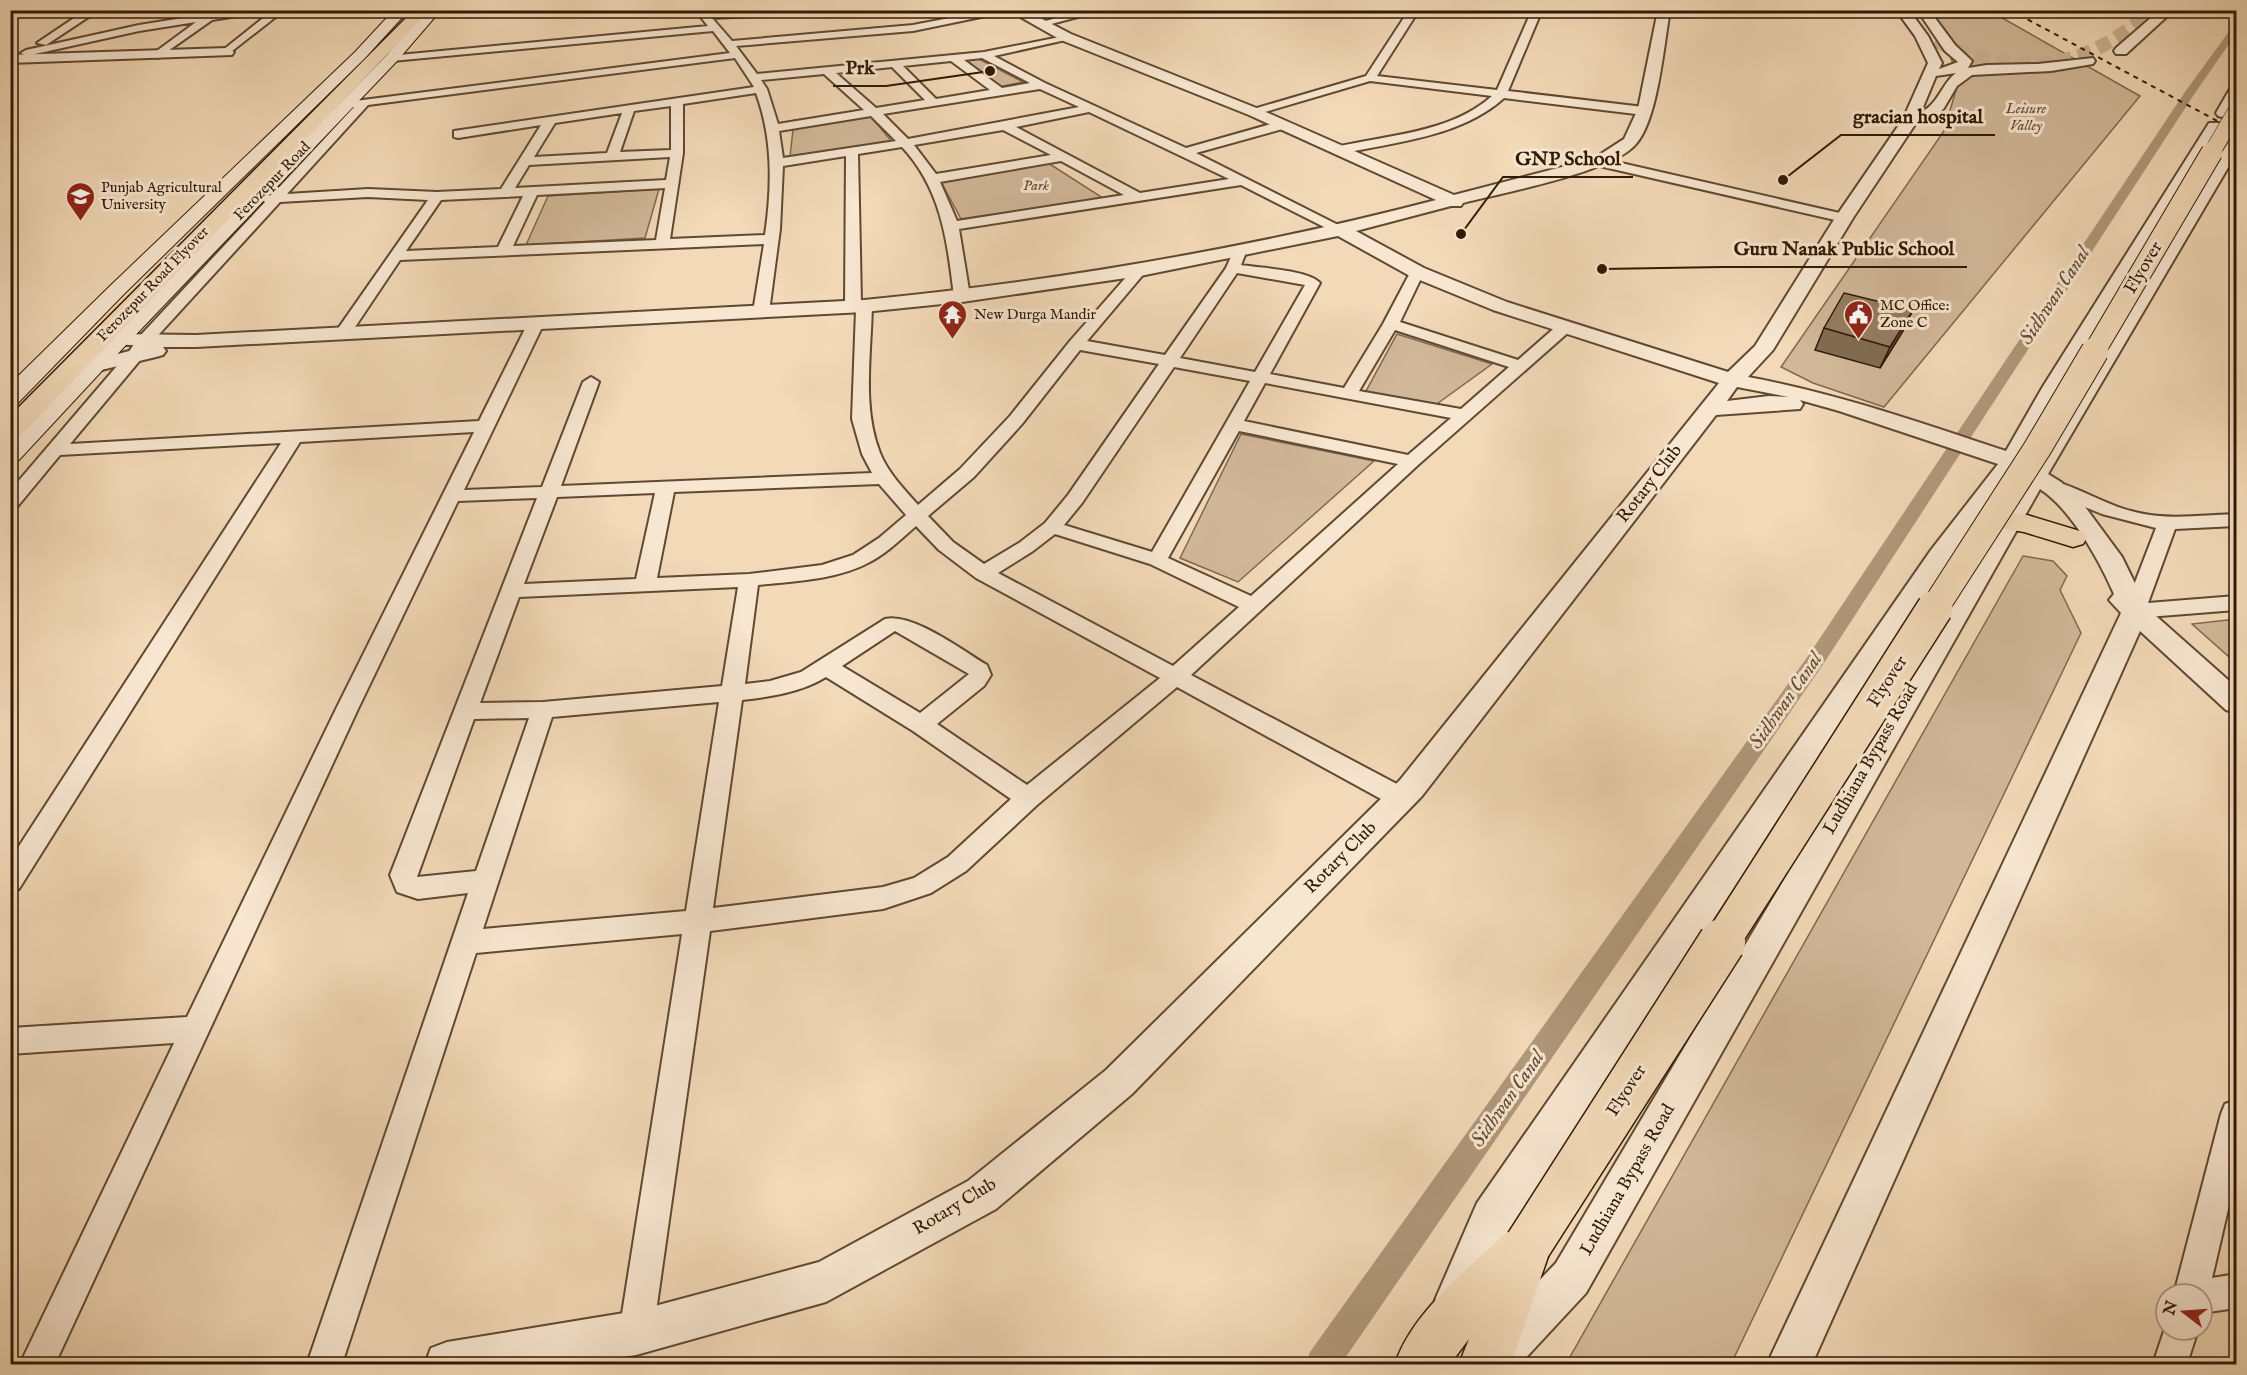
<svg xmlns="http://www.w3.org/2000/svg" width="2247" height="1375" font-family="'IM FELL English',serif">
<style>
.green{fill:#d1b899;stroke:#80684e;stroke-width:1.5}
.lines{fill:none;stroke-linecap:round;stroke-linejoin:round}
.canal{fill:#b0987a;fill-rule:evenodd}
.tertiary-tunnel{stroke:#cbb393;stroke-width:14;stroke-dasharray:14 7;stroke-linecap:butt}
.minor-casing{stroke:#604931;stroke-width:4}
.tertiary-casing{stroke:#604931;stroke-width:4}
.secondary-casing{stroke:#301904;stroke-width:2}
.primary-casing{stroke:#301904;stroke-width:3}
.trunk-casing{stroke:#301904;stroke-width:3}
.minor{fill:#f7e6d0;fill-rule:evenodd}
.tertiary{fill:#f7e6d0;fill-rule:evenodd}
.secondary{fill:#f7e6d0;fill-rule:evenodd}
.primary{fill:#f2d9b7;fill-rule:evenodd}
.trunk{fill:#f2d9b7;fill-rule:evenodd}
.rail{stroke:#301904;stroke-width:2;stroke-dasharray:5 5;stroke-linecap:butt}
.trunk-bridge-far4-casing{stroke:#301904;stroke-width:17;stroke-linecap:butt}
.trunk-bridge-far3-casing{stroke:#301904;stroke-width:23;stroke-linecap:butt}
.trunk-bridge-far2-casing{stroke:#301904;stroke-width:29;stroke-linecap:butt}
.trunk-bridge-far1-casing{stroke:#301904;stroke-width:38;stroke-linecap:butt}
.trunk-bridge-casing{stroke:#301904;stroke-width:49;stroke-linecap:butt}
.trunk-bridge-far4{stroke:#f2d9b7;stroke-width:16}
.trunk-bridge-far3{stroke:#f2d9b7;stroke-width:21}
.trunk-bridge-far2{stroke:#f2d9b7;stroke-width:27}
.trunk-bridge-far1{stroke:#f2d9b7;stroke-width:35}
.trunk-bridge{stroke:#f2d9b7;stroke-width:46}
.wall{fill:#806c53;stroke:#301904;stroke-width:1.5}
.shaded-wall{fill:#685844;stroke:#301904;stroke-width:1.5}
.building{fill:#957d61;stroke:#301904;stroke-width:1.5}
.labels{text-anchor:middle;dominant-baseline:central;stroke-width:6;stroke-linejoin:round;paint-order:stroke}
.far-park-label{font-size:15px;font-style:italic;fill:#604931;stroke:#f7e6d0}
.far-street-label{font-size:15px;fill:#301904;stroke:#f7e6d0}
.far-poi-label{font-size:15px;fill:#301904;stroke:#f7e6d0;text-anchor:start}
.street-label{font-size:18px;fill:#301904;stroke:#f7e6d0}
.water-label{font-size:20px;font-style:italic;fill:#634c33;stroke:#f7e6d0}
.leader{fill:none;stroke:#301904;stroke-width:2}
.callout-dot{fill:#301904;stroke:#f7e6d0;stroke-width:2}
.callout-label{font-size:20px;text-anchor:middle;font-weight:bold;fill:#301904;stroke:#f7e6d0;stroke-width:6;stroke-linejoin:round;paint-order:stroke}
</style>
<rect width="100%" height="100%" fill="#f2d9b7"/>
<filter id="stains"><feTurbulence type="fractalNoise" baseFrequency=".00333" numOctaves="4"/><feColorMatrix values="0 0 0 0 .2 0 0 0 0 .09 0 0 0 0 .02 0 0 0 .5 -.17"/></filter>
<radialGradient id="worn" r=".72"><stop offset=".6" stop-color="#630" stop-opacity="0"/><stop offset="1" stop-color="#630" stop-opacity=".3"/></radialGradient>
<path class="green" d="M1930 11H1990L2140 96 1884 407 1813 383 1781 367 1944 131 1959 80 1940 28Z
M977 58 1023 82 998 87 967 61Z
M868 113 893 143 790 157 794 120Z
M1045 161 1103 198 961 219 939 178Z
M659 189 645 238 526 245 548 196Z
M1397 334 1492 364 1434 406 1365 393Z
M1241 434 1374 461 1238 582 1180 558Z
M2023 556 2053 561 2067 576 2060 590 2081 633 1731 1364H1566Z
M2236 619V663L2192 624Z"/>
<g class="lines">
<path class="canal" d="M2236 25V34L2195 93 1822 666 1341 1364H1306L1310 1352 1808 656 2185 92 2233 26Z"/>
<path class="tertiary-tunnel" d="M1936 40C1955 52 1976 57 1997 61 2064 72 2103 51 2154 10"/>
<defs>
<path id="minor" d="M24 10 22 12 10 18V11Z
M86 10H99L46 45 37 43Z
M233 10 282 12 227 55 223 54V50L267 15 250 14 212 20 158 58 153 55 154 53 196 22 139 31 26 56 21 53 26 50 139 25Z
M695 10H819L814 13 712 18 732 41 913 25 991 10H1015L913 31 736 46 757 74 984 52 1070 35V39L994 56 1045 83 1186 148 1278 122H1286V128L1196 153 1348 230 1346 233H1336L1241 185 959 229 970 296 962 301 954 296C947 241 942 190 902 147L858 154 861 302 869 303 872 306C871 354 862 408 880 453 888 473 904 489 918 505L960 469 1010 416 1070 341 1135 267H1145L1147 270 1087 341 1165 355 1226 268 1233 252 1238 251 1245 255 1241 265C1260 268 1309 270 1320 283L1270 374 1344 388 1383 324 1412 269 1417 268 1424 272 1400 322 1518 360 1559 324H1571L1573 327 1571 330 1418 465 1191 675 1410 791 1413 798 1410 805 1401 807 1392 805 1177 687 1037 805 966 871 931 893 883 909 710 931 653 1333 648 1345 636 1350 624 1345 619 1333 682 934 476 953 342 1364H307L468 893 418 899 397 892 390 875 537 498 458 501 358 709 55 1364H20L174 1043 10 1054V1028L187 1017 336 709 474 432 300 442 19 889 10 892V860L281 443 60 455 17 507 10 509V491L128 353 139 337 265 202 262 199 264 196 272 195 354 107 347 106V102L730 53 713 31 392 61 388 60V56L708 26ZM735 58 754 87 454 131V137L458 138 541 125 501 189 437 192 368 189 287 194 368 105ZM982 58 1030 83 1002 88 964 60ZM951 61 990 90 936 99 903 66ZM892 67 925 100 876 108 836 73ZM824 74 864 110 778 124 767 89 761 80ZM1040 89 1079 107 908 139 883 114ZM756 93C773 139 772 187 765 235L670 239 683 153V104ZM671 106V150L620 152 634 111ZM1089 112 1229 179 1140 193 1016 127ZM622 113 607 153 534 157 555 123ZM871 116 896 141 783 158 779 131ZM1003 130 1051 155 936 174 914 145ZM846 156 845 306 848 309 856 310 852 419 862 454 872 473 561 486 599 382 591 377 583 382 542 487 464 490 544 323 536 318 528 323 479 421 70 444 141 359 151 343 280 202 368 197 428 200 335 333 343 338 349 336 400 260 764 244 753 312 761 317 769 312 780 229 783 166ZM670 157 666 180 515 188 529 165ZM1061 161 1124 195 957 221 940 182ZM665 188 656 240 513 246 537 195ZM523 196 498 247 406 251 441 200ZM1237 273 1305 285 1255 372 1180 358ZM1395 330 1509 367 1461 409 1359 391ZM1080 350 1159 364 1068 495 1045 523 1019 543 984 564 953 542 928 516 974 477 1022 424ZM1174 367 1250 381 1152 552 1064 525 1082 503ZM1265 383 1451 418 1408 455 1244 421ZM1239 431 1398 464 1251 596 1168 558ZM879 484 906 515 879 538 853 555 822 565 749 574 657 578 674 492ZM655 493 636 579 524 584 557 497ZM916 526 939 550 976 578 1160 678 1027 785 937 724 984 686 991 675 987 665C963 651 912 612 885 619L801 672 770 681 745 684 758 585C795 581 835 580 868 563 886 554 901 539 916 526ZM1055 534 1150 564 1239 607 1173 666 998 573 1033 551ZM738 587 722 686 543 702 480 703 519 597ZM895 631 969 674 920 713 842 666ZM826 677 913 731 1011 799 948 857 914 878 883 887 713 908 742 700C770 697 802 692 826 677ZM719 702 686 911 483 929 552 717ZM529 718 476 871 417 877 474 719Z
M1084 10H1104L1040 27 1035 24Z
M1409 10H1419L1377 76 1497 90 1532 10H1542L1508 91 1644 107 1650 111 1644 115 1504 98C1461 137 1395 142 1340 154L1336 153 1334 150 1336 147C1387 135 1451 133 1492 96L1370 81 1258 114H1250L1248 112 1250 110 1366 76Z
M1599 158 1844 214 1851 218 1844 222 1595 165 1593 162Z
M2053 481C2080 488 2104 504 2131 511 2166 521 2201 515 2236 514V526L2175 529 2148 603 2236 596V610L2135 618 2128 616 2124 611 2156 528 2102 514 2046 491 2044 487 2046 483Z
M2236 1100V1175L2212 1278 2236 1274V1308L2202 1313V1294H2174L2221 1114 2225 1104Z
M2166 1325V1330H2198L2187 1364H2153Z"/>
<path id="tertiary" d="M1008 10H1025L1071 34 1259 109 1454 195 1593 159 1624 139 1638 109 1658 10H1670C1664 44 1658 119 1636 144 1613 172 1502 193 1463 203L1461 206H1451L1356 231 1424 268 1507 302 1728 372 1755 346 1835 218 1903 119 1928 63 1915 36 1896 10H1909L1928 36 1942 63 1939 69 1958 62 1945 51 1922 17 1924 14H1932L1955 45 1972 61 1968 68 1987 65 2038 64 2093 58 2095 61 2093 64 2051 71 1972 75 1957 86 1944 108 1937 116 1916 123 1853 218 1773 350 1748 377C1836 393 1921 423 2006 451L2042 388 2209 123H2219L2236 130V154L2048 474 2061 482 2083 504 2122 557 2147 608 2236 687V713L2226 710 2140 631 1812 1364H1767L2121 613 2109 600 2114 594C2099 560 2071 509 2040 489L1586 1293 1520 1364H1468L1474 1348 1556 1263 2023 478 2015 473 1949 561 1507 1233 1472 1315 1457 1322 1442 1315 1435 1300 1477 1203 1931 550 1998 464 1839 411 1800 400 1803 404 1800 409 1716 415 1422 796 1132 1094 996 1209 826 1302 636 1355 578 1364H425L431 1348 447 1342 636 1311 819 1262 968 1181 1106 1070 1400 780 1719 383 1493 310 1410 276 1338 236 1140 276 962 302 864 312 196 347H163L166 351 163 355 156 357 97 371 90 369 87 365 90 361 149 346 111 344 108 340 111 336 118 334 196 335 864 300C1057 281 1248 249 1436 200L1249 115 1061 40ZM1956 73C1942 83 1938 105 1921 112L1936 76ZM2217 133 2231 138 2032 463 2025 459 2064 388ZM1737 387 1789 397H1790L1769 396 1727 401Z
M2160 10H2174L2126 54H2116L2114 51 2116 48Z
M227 48 234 52 232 55 10 63V55Z
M2236 86V102L2232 111 2236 112V120L2218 116 2216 113 2231 87Z"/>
<path id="secondary" d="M394 10H409L365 58 124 294 18 403 10 405V384L110 286 355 52Z
M426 10H441L397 61 126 345 19 460 10 462V440L387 55Z"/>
<path id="primary" d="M414 10H430L19 437 10 439V416Z"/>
<path id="trunk" d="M2009 513 2027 515 2083 532 2087 538 2083 544 2073 547 2024 532 1999 528 1995 522 1999 516Z
M1528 1221 1545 1228 1552 1245 1511 1364H1459L1469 1339 1450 1364H1395C1413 1310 1471 1267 1511 1228Z"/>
</defs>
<use href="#minor" class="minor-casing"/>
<use href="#tertiary" class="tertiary-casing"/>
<use href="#secondary" class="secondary-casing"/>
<use href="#primary" class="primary-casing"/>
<use href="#trunk" class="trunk-casing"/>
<use href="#minor" class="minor"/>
<use href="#tertiary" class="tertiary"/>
<use href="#secondary" class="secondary"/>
<use href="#primary" class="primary"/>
<use href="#trunk" class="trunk"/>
<path class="rail" d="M2010 10 2236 131"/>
<defs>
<path id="trunk-bridge-far4" d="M2211 154 2236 111"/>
<path id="trunk-bridge-far3" d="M2094 352 2212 152"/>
<path id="trunk-bridge-far2" d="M1934 609 2037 449 2095 351"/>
<path id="trunk-bridge-far1" d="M1721 943 1935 608"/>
<path id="trunk-bridge" d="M1528 1245 1722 942"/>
</defs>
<use href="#trunk-bridge-far4" class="trunk-bridge-far4-casing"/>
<use href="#trunk-bridge-far3" class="trunk-bridge-far3-casing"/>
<use href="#trunk-bridge-far2" class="trunk-bridge-far2-casing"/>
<use href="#trunk-bridge-far1" class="trunk-bridge-far1-casing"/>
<use href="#trunk-bridge" class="trunk-bridge-casing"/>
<use href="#trunk-bridge-far4" class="trunk-bridge-far4"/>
<use href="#trunk-bridge-far3" class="trunk-bridge-far3"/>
<use href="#trunk-bridge-far2" class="trunk-bridge-far2"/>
<use href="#trunk-bridge-far1" class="trunk-bridge-far1"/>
<use href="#trunk-bridge" class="trunk-bridge"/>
</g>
<path class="wall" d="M1824 328 1903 331 1880 368 1815 350Z"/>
<path class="shaded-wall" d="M1913 310 1903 331 1880 368 1890 347Z"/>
<path class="building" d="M1844 293 1913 310 1890 347 1824 328Z"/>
<defs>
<symbol id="university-pin" viewBox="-11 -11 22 30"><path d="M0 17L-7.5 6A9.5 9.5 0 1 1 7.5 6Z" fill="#8f2418" stroke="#f7e6d0"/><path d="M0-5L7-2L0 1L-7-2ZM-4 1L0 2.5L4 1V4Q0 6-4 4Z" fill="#fff"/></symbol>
<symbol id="temple-pin" viewBox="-11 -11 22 30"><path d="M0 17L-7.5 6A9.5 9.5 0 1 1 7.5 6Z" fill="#8f2418" stroke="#f7e6d0"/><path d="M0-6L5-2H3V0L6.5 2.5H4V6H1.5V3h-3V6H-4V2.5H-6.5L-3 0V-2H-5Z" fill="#fff"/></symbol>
<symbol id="civic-pin" viewBox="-11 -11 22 30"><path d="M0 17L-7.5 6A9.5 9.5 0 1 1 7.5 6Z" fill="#8f2418" stroke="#f7e6d0"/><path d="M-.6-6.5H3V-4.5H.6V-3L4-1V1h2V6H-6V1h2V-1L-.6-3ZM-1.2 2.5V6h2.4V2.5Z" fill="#fff"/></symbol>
</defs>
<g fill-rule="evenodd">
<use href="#university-pin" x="64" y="180" width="33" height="45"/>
<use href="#temple-pin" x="936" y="298" width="33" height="45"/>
<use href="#civic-pin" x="1842" y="298" width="33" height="45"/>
</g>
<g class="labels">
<g class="far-park-label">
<text x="2026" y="108">Leisure<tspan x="2026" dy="17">Valley</tspan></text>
<text x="1036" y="185">Park</text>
</g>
<g class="far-street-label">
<text transform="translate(272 181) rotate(-46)">Ferozepur Road</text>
<text transform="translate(153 284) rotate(-46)">Ferozepur Road Flyover</text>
</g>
<g class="far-poi-label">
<text x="101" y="187">Punjab Agricultural<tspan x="101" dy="17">University</tspan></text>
<text x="1880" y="305">MC Office:<tspan x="1880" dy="17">Zone C</tspan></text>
<text x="974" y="314">New Durga Mandir</text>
</g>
<g class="street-label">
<text transform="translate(2144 268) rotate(-59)">Flyover</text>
<text transform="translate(1650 484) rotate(-52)">Rotary Club</text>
<text transform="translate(1888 682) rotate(-57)">Flyover</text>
<text transform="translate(1871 759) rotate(-60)">Ludhiana Bypass Road</text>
<text transform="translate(1341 858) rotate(-45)">Rotary Club</text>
<text transform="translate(1627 1091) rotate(-57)">Flyover</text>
<text transform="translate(1628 1180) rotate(-60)">Ludhiana Bypass Road</text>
<text transform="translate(955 1207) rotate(-31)">Rotary Club</text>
</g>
<g class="water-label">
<text transform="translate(2055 296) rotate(-57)">Sidhwan Canal</text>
<text transform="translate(1786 701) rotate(-55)">Sidhwan Canal</text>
<text transform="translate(1508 1099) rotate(-55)">Sidhwan Canal</text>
</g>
</g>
<path class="leader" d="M990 71L886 86H833M1783 180L1841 135H1995M1461 234L1503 177H1633M1602 269L1722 267H1967"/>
<g class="callout-dot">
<circle cx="990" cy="71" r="6"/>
<circle cx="1783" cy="180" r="6"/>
<circle cx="1461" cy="234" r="6"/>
<circle cx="1602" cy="269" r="6"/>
</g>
<g class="callout-label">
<text x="860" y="74">Prk</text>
<text x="1918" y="123">gracian hospital</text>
<text x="1568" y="165">GNP School</text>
<text x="1844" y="255">Guru Nanak Public School</text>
</g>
<rect width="2247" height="1375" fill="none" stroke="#f2d9b7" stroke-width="36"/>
<rect x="12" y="12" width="2223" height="1351" fill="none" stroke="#301904" stroke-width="3"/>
<rect x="18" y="18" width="2211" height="1339" fill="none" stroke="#301904" stroke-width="1.5"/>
<g transform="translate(2184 1312) rotate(287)"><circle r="28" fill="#f7e6d0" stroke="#a7947e" stroke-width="1.5"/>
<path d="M0-4.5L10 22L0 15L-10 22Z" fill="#8f2418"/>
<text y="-9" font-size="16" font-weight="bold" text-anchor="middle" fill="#301904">N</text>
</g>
<rect width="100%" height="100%" filter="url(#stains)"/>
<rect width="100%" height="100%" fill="url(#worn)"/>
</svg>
